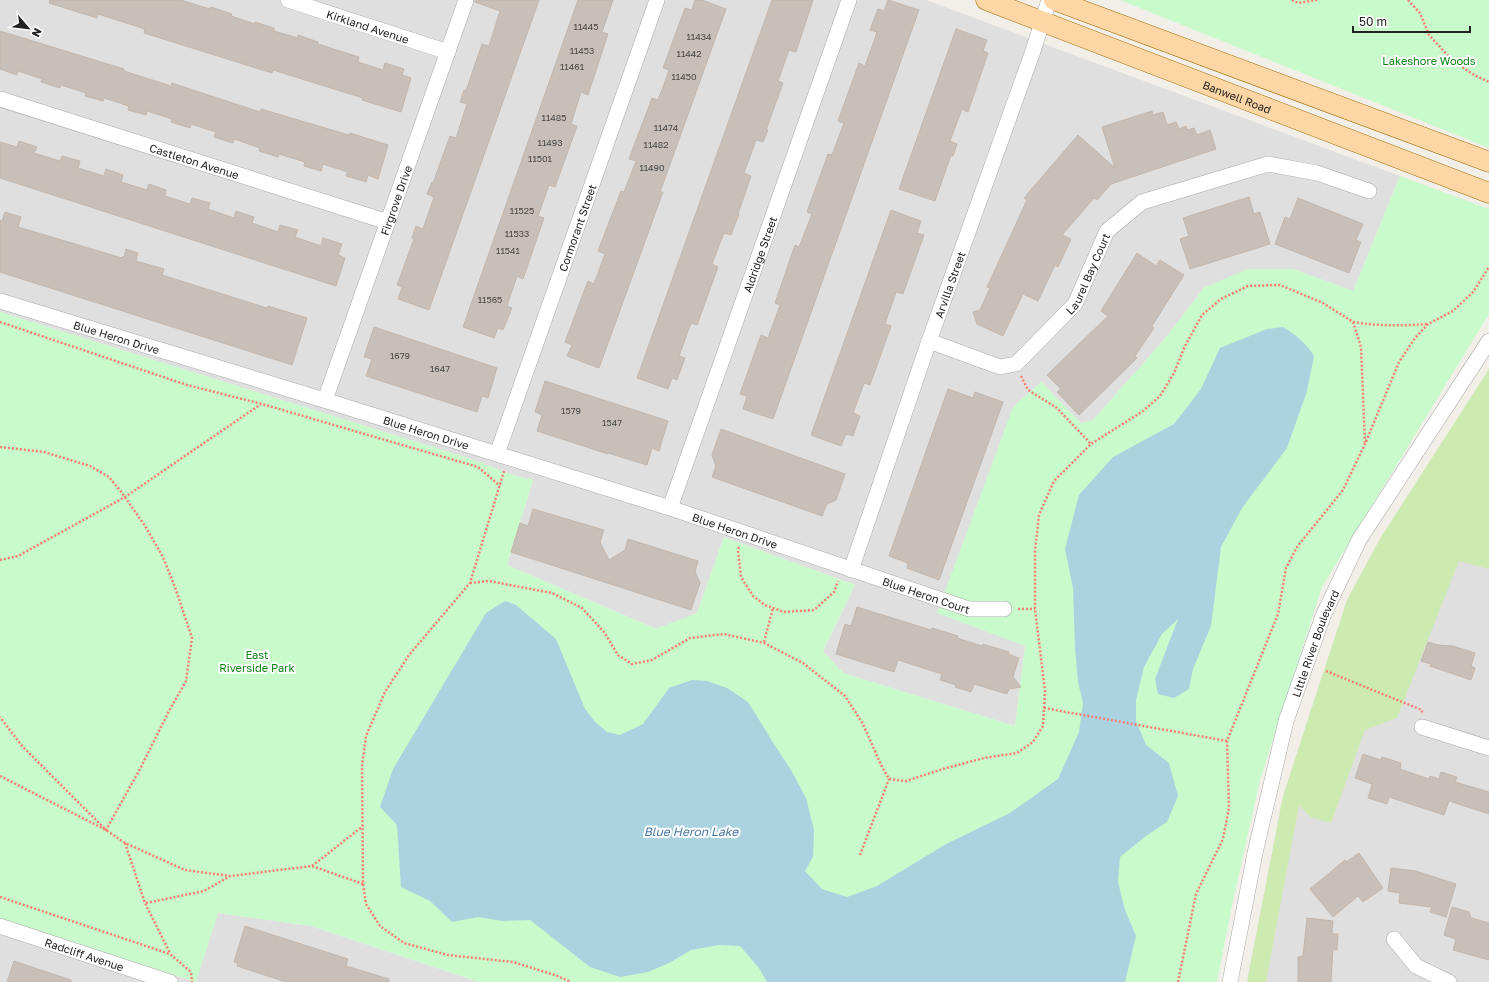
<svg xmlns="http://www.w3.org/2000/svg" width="1489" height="982" font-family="'Golos Text',sans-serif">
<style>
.residential{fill:#e0dfdf}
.grass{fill:#cdebb0}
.park{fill:#c8facc}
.water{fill:#aad3df}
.building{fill:#c7bfb8;stroke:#c4b6ab}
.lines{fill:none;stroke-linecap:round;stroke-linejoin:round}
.minor-casing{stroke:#a9a9a9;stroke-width:16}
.major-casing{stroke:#a06b00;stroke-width:21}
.path{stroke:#fa8072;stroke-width:2.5;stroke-dasharray:2 2;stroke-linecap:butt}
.minor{stroke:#fff;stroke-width:15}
.major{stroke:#fcd6a4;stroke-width:20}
.labels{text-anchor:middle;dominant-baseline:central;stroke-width:4;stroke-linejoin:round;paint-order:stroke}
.number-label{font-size:9px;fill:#4b4948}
.street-label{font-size:11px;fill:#222;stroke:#fff}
.park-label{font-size:11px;fill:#0c8416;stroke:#fff}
.water-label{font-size:12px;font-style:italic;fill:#4a7aab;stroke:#fff}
</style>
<rect width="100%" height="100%" fill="#f2efe9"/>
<path class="residential" d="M0 0H926L1400 176 1353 291 1293 269 1204 288 1162 342 1093 420 1081 423 1041 382 1025 646 1015 726 843 673 823 652 855 585 724 537 697 613 657 629 507 565 533 480 516 476 468 458 0 312Z
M1381 537 1489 569V982H1247L1283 796 1347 600Z
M218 913 311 926 479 982H0V918L195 982Z"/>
<path class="grass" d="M1489 369V569L1459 561 1397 718 1365 730 1331 823 1310 817 1299 805 1266 982H1247L1283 796 1347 600 1381 537Z"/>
<path class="park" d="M1120 0H1489V148Z
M1400 176 1489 209V314L1322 587 1260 780 1232 906 1217 982H479L311 926 218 913 196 982 0 918V312L468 458 516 476 533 480 507 565 656 629 697 613 724 537 855 585 823 651 843 673 1015 726 1025 646 937 613 1013 407 1041 382 1081 423 1093 420 1162 342 1204 288 1247 269H1293L1353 291Z"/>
<path class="water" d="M1283 327C1297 336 1305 342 1314 356L1307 391 1287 448 1242 508 1221 547 1211 626 1193 669 1189 689 1174 698 1158 694 1155 679 1178 619 1162 634 1144 667 1136 700V721L1146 745 1169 763 1178 796 1167 822 1146 836 1120 857 1118 882 1125 910 1136 936 1125 982H767L759 968 740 946 719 945 691 950 669 963 648 972 620 977 590 967 530 920 502 921 478 917 452 922 430 901 401 887 397 825 380 807 393 769 486 613 505 601 516 605 556 639 585 709 595 722 607 732 620 735 643 724 669 688 692 680 707 681 727 688 748 702 774 744 791 770 806 798 814 830 813 857 805 871 822 889 847 897 877 886 946 844 1010 813 1058 779 1079 732 1083 703 1078 682 1075 647 1073 588 1065 549 1079 495 1113 457 1174 424 1201 389 1220 348 1267 329Z"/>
<path class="building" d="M50 0H181L210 9 211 7 232 14 231 16 255 24V22L274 28V31L298 38V35L318 42V44L359 57 358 62 383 70 385 63 404 69 402 75 411 78 401 112 362 100 363 98 273 70 272 73 144 33 145 29 98 14 97 18 49 3Z
M475 0H539L429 310 398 299 402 287 397 285 414 239 412 238 416 226 423 229 434 197 427 194 432 182 433 183 450 136 456 138 467 104 460 102 464 90 466 91 482 44 489 46 500 11 475 2Z
M578 0H613L602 32 608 34 588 95 581 92 571 124 577 126 555 187 549 185 538 216 544 218 523 279 517 276 507 306 512 308 503 330 498 328 494 338 463 327Z
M695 0H702L726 9 660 192H663L599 368 567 356 572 345 565 342 588 281 594 284 605 254 598 251 621 191 624 192 636 161 629 159 652 98 658 100 663 87 669 70 663 68 685 8 692 10Z
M772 0H813L796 52 789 50 778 81 783 83 766 130H768L763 142 756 140 744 173 751 176 738 214H739L731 235 724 233 712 264 718 267 697 325 691 323 679 356 685 358 677 380 672 378 668 389 637 378Z
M888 0 919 10 773 419 743 409 747 396 740 394 761 335 768 338 780 305 775 303 795 245 799 247 812 214 807 212 828 154 832 155 844 123 838 121 859 63 865 66 873 44 877 32 870 30 878 9 884 11Z
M956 29 987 40 983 51 988 53 968 112 962 109 950 141 957 144 953 156 951 155 935 201 899 189Z
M0 31 124 69V71L171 86 172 83 260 112 261 109 349 135 350 133 388 145 378 179 368 175 366 182 346 176 348 172 323 164 321 171 304 166 305 162 279 154 278 157 259 151 260 148 234 139 233 143 214 137 216 132 191 124 190 128 171 122 172 119 147 111 146 115 128 110 129 106 104 98 103 101 85 96 86 93 61 85 60 88 41 82 42 79 18 71 17 75 0 69Z
M1152 111 1153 115 1163 112 1167 125 1176 122 1179 129 1186 126 1187 130 1194 128 1197 135 1210 130 1216 149 1111 184 1097 200 1094 198 1062 235 1071 239 1058 267 1055 265 1038 301 1023 294 1003 336 977 324 973 312 980 310 990 288 987 287 1027 200 1024 198 1078 135 1115 168 1102 127Z
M19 141 37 147 34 153 60 161 62 156 80 161 78 168 104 176 106 169 123 175 121 182 147 190 149 184 166 190 165 196 190 204 192 198 210 203 208 209 234 218 236 211 254 217 252 223 278 232 280 225 298 230 295 237 321 246 323 238 342 244 338 255 345 258 336 286 0 178V142L17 147Z
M1249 197 1254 214 1260 212 1270 244 1190 269 1180 239 1189 236 1183 218Z
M1298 198 1363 224 1356 240 1361 242 1349 273 1275 244 1285 217 1290 219Z
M891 210 921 221 917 233 924 235 903 294 896 292 885 324 891 326 870 385 864 383 853 413 860 416 853 436 846 434 841 446 811 435Z
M5 212 21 217 18 227 122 258 123 256 124 257 126 249 138 253 136 261 164 269 162 275 267 308 268 306 307 318 292 365 0 272V220L2 221Z
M1137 253 1156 266 1160 260 1184 275 1152 326 1154 328 1135 356 1137 358 1079 415 1057 392 1061 389 1047 375 1108 316 1101 311Z
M374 327 497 368 488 398 482 396 477 412 366 376 372 359 364 357Z
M545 381 668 421 659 451 652 448 647 465 608 453V454L537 431 542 415 535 412Z
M948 389 973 398 975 392 1003 402 939 580 907 568 908 563 889 556Z
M721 429 845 474 836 500 827 504 822 516 712 477 716 466 712 455Z
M533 509 604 530 600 542 609 560 625 550 628 539 698 561 695 572 700 583 691 610 511 552 520 523 528 526Z
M857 607 931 630 932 628 958 636 957 638 982 646 983 644 1009 652 1008 654 1019 658 1013 677 1021 687 1009 689 1007 694 974 684 971 692 955 687 956 685 940 680 942 674 898 660 894 672 836 654 845 624 851 626Z
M1428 642 1438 645 1453 646 1475 653 1471 666 1475 668 1471 680 1430 666 1431 664 1421 661Z
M1363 754 1381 760 1382 757 1401 763 1400 769 1429 779 1430 776 1439 779 1441 772 1457 777 1455 782 1489 792V814L1449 801 1444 815 1389 797 1387 804 1368 798 1372 784 1355 778Z
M1359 853 1383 888 1363 902 1358 896 1333 917 1310 889 1345 860 1346 862Z
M1391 868 1416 871 1456 884 1446 917 1430 912 1432 907 1399 903 1400 893 1388 891Z
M1452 907 1469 912 1471 918 1489 923V960L1453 950 1456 939 1444 935Z
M1307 918 1333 921 1332 934H1338L1337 950 1333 949 1331 982H1298V957L1303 956Z
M245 926 348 959 346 966 389 979V982H286L237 966 238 963 234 962Z
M14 961 71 980V982H7Z"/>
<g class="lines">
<defs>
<g id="minor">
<path id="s1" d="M288 0 448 52"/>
<path id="s2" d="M0 99 388 222"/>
<path id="s3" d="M0 301 311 396 670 508 969 609H1004"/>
<path id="s4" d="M929 341 1000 367 1016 364 1075 304 1107 231 1142 202 1268 164 1317 173 1369 191"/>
<path id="s5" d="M325 400 466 0"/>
<path id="s6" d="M497 454 657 0"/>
<path id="s7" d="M670 508 849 0"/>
<path id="s8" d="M851 570 929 341 1033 51 1049 0"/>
<path d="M1422 727 1489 748"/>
<path id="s9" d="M0 926 170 982"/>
<path d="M1394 939 1416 966 1449 982"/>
<path id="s10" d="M1230 982 1255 853 1286 721 1323 616 1359 540 1489 341"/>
</g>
<g id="major">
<path id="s11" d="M986 0 1489 193"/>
<path d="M1054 0 1489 162"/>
</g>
</defs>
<use href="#minor" class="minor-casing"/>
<use href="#major" class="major-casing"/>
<path class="path" d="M1292 0 1298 3 1317 0
M1408 0 1420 13 1429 35 1452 60 1474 75 1489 82
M0 322 187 385 262 404 478 467 500 486
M1353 322C1378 326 1402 326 1427 324
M1021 376 1028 390 1057 408 1091 444
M0 447 44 452 90 466 109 477 122 493 145 526 163 557 176 590 192 638 186 681 169 711 140 769 106 830 22 746 0 717
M504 471 470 583 409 655 385 692 366 736 362 766 363 884 366 904 380 926 404 943 448 955 513 962 555 975 571 982
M739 547 738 550 741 577 753 596 765 605 784 612 814 610 834 592 838 581
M0 560 18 556 125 497 261 404
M470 583 489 581 552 593 582 608 604 632 618 655 632 664 652 660 690 638 724 634 764 643 803 663 845 696 863 724 881 765 889 779 906 781 946 768 984 758 1017 753 1033 742 1043 726 1045 691 1035 609V551L1039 515 1054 481 1091 444 1143 411 1160 396 1174 373 1185 346 1202 315 1221 299 1248 286 1280 285 1323 303 1353 322 1361 347 1365 444
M1018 609H1035
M764 642 773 608
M1326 671 1422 710V713
M1044 708 1227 741
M0 776 106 830 125 843 185 870 230 876 312 866 363 884
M125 843 145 903 170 953
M860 855 889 779
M312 866 363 826
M0 897 170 954 191 972 192 982
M146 903 204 891 230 876
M1178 982 1196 894 1223 839 1229 808 1227 741 1278 614 1286 568 1297 547 1343 490 1365 444 1399 362 1415 338 1428 324 1453 311 1473 292 1489 267"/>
<use href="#minor" class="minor"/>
<use href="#major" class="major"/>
</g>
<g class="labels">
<g class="number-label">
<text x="586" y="26">11445</text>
<text x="699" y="36">11434</text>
<text x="582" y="50">11453</text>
<text x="689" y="53">11442</text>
<text x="572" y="66">11461</text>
<text x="684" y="76">11450</text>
<text x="554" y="117">11485</text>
<text x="666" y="127">11474</text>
<text x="550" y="142">11493</text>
<text x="656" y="144">11482</text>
<text x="540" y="158">11501</text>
<text x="652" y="167">11490</text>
<text x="522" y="210">11525</text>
<text x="517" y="233">11533</text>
<text x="508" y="250">11541</text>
<text x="490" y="299">11565</text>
<text x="400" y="355">1679</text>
<text x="440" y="368">1647</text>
<text x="571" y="410">1579</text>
<text x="612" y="422">1547</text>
</g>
<g class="street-label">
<text stroke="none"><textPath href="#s1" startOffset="84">Kirkland Avenue</textPath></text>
<text stroke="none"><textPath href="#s11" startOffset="269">Banwell Road</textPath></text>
<text stroke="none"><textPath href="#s2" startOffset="204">Castleton Avenue</textPath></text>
<text stroke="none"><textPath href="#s5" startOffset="212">Firgrove Drive</textPath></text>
<text stroke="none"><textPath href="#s6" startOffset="240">Cormorant Street</textPath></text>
<text stroke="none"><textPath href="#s7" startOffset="269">Aldridge Street</textPath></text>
<text stroke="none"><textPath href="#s4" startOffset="209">Laurel Bay Court</textPath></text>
<text stroke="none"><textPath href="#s8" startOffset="302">Arvilla Street</textPath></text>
<text stroke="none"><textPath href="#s3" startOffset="122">Blue Heron Drive</textPath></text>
<text stroke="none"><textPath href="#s3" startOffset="446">Blue Heron Drive</textPath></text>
<text stroke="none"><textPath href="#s3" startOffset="770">Blue Heron Drive</textPath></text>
<text stroke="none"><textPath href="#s3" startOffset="972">Blue Heron Court</textPath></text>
<text stroke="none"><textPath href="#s10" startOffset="350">Little River Boulevard</textPath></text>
<text stroke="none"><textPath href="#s9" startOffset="89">Radcliff Avenue</textPath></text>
</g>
<g class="park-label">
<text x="1429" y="60">Lakeshore Woods</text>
<text x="257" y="654">East<tspan x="257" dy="13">Riverside Park</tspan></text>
</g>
<g class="water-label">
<text x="691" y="831">Blue Heron Lake</text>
</g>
</g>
<g transform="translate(28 28) rotate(118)" stroke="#ffffff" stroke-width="3" paint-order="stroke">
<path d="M0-3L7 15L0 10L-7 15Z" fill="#222222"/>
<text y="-6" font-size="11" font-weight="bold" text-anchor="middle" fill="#222222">N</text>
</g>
<path d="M1353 26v6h117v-6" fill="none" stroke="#222222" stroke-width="2"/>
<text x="1359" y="26" font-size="12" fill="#222222" stroke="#ffffff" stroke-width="3" paint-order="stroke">50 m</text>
</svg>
